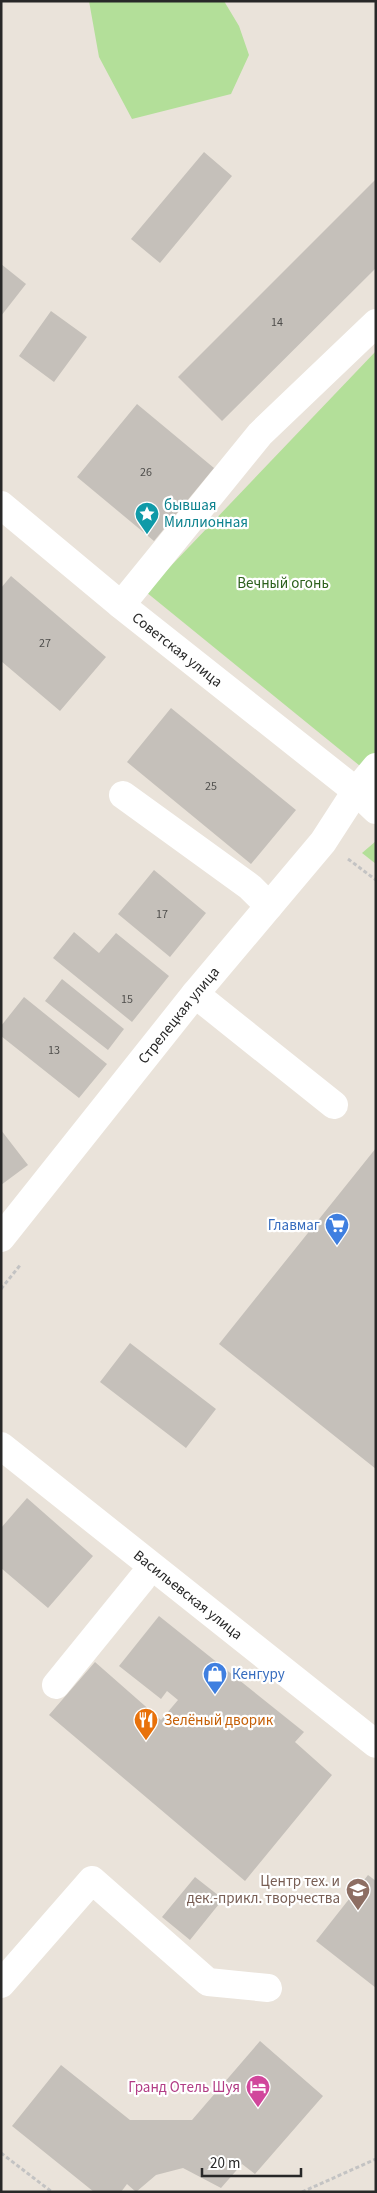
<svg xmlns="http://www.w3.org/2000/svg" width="377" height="2193" font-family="'Source Sans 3',sans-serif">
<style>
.green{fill:#b3df99}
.building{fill:#c5c0ba}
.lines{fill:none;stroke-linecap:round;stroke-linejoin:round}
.path{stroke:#c3c3c3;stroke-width:3;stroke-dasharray:4 2.5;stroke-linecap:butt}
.minor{stroke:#fff;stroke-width:28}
.labels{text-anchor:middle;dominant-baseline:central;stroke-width:4.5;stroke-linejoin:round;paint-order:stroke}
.number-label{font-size:12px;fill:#4f4e4c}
.culture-label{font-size:15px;fill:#0d838f;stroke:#fff;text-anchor:start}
.park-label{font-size:15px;fill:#2d611d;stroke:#fff}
.street-label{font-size:15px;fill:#282828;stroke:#fff}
.shop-label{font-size:15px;fill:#366cbe;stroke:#fff;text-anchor:end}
.food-label{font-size:15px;fill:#c56008;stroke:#fff;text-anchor:start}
.education-label{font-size:15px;fill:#785e54;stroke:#fff;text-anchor:end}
.hotel-label{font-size:15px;fill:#b23c85;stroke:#fff;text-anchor:end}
</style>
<rect width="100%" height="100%" fill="#eae3da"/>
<path class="green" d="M89 1H224L239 26 249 55 231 94 132 119 99 57Z
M376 351V756L365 770 146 592Z
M376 841V864L362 853Z"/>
<path class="building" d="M204 152 232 176 160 263 131 239Z
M376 179V268L222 421 178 377Z
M1 264 26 284 1 316Z
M51 311 87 337 54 382 19 356Z
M137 404 214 468 154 541 77 477Z
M11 576 106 657 60 711 1 661V588Z
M171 708 296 810 251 864 127 762Z
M154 870 206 913 170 957 118 914Z
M74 932 99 953 116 933 169 976 132 1022 53 958Z
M62 979 124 1029 108 1050 45 1001Z
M24 997 107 1064 79 1098 1 1036V1026Z
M1 1130 28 1165 1 1185Z
M376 1148V1469L219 1344Z
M130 1343 216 1409 186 1448 100 1382Z
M27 1498 93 1556 48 1608 1 1568V1528Z
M159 1616 304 1732 295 1742 332 1775 245 1881 49 1715 95 1662 161 1720 178 1700 167 1691 161 1699 119 1666Z
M368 1875 376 1881V1988L316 1941Z
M195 1877 223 1899 190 1940 162 1917Z
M260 2041 323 2096 255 2174 242 2164 221 2188 183 2168 156 2175 136 2192 127 2184 121 2192H94L12 2126 61 2065 130 2120H192Z"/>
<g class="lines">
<path class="path" d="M348 859 376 880
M1 1289 21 1264
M1 2153 52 2192
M302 2192 376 2159"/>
<g class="minor">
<path id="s1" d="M1 505 121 605 356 791 376 810"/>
<path d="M121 605 260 434 376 323"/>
<path d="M123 795 250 887 269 906"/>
<path d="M195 994 334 1105"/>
<path id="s2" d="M1 1238 195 994 323 842 356 791 376 767"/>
<path id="s3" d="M1 1446 376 1744"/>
<path d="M56 1685 142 1579"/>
<path d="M1 1984 92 1880 208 1982 268 1988"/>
</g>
</g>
<defs>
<symbol id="sight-pin" viewBox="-11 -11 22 30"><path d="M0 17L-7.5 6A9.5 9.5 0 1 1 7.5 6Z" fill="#0f9aa8" stroke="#fff"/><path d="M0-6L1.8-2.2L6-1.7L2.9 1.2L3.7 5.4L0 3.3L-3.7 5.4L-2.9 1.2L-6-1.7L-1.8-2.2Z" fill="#fff"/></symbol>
<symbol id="supermarket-pin" viewBox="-11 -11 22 30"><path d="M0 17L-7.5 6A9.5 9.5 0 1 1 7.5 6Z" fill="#3f7fe0" stroke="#fff"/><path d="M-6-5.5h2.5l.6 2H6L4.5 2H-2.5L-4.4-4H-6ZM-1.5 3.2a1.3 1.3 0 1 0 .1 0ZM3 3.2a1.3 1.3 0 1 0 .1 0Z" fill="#fff"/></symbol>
<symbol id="shop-pin" viewBox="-11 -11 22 30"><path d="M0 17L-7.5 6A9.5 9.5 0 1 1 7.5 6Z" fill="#3f7fe0" stroke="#fff"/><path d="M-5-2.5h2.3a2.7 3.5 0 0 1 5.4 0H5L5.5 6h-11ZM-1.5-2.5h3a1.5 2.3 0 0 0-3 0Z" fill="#fff"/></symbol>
<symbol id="restaurant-pin" viewBox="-11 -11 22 30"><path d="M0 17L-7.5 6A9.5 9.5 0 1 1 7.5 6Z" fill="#e8710a" stroke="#fff"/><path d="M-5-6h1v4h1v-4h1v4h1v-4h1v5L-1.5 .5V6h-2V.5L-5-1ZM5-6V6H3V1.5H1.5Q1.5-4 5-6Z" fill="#fff"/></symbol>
<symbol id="school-pin" viewBox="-11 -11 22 30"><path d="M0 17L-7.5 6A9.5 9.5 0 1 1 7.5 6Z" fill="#8d6e63" stroke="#fff"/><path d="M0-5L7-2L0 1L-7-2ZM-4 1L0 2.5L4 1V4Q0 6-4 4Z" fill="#fff"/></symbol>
<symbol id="hotel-pin" viewBox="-11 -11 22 30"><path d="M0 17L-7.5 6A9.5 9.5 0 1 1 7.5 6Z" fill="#d1479c" stroke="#fff"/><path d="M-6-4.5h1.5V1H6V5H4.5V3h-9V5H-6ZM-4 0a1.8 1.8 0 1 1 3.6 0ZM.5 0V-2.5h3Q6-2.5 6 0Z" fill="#fff"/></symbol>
</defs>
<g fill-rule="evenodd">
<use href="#sight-pin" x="133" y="500" width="28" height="38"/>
<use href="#supermarket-pin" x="323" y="1211" width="28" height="38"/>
<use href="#shop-pin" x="201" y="1660" width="28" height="38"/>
<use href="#restaurant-pin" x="132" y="1706" width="28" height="38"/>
<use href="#school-pin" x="344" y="1876" width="28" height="38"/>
<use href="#hotel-pin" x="244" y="2073" width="28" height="38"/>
</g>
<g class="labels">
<g class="number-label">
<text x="277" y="322">14</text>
<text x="146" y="472">26</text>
<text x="45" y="643">27</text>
<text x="211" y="786">25</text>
<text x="162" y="914">17</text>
<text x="127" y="999">15</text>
<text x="54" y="1050">13</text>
</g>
<g class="culture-label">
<text x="164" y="505">бывшая<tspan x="164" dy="17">Миллионная</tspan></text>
</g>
<g class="park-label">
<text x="283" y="583">Вечный огонь</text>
</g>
<g class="street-label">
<text stroke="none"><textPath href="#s1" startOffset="228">Советская улица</textPath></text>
<text stroke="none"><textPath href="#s2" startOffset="285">Стрелецкая улица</textPath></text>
<text stroke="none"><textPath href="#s3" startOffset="239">Васильевская улица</textPath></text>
</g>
<g class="shop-label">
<text x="320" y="1225">Главмаг</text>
<text x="232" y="1674" text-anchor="start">Кенгуру</text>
</g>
<g class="food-label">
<text x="164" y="1720">Зелёный дворик</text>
</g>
<g class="education-label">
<text x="340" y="1881">Центр тех. и<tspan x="340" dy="17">дек.-прикл. творчества</tspan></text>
</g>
<g class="hotel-label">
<text x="240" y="2087">Гранд Отель Шуя</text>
</g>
</g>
<rect width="377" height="2193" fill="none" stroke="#282828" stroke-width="5"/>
<path d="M202 2168v8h99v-8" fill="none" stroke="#282828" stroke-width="2.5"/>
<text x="210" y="2168" font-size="15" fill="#282828" stroke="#ffffff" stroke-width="4" paint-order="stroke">20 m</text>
</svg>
